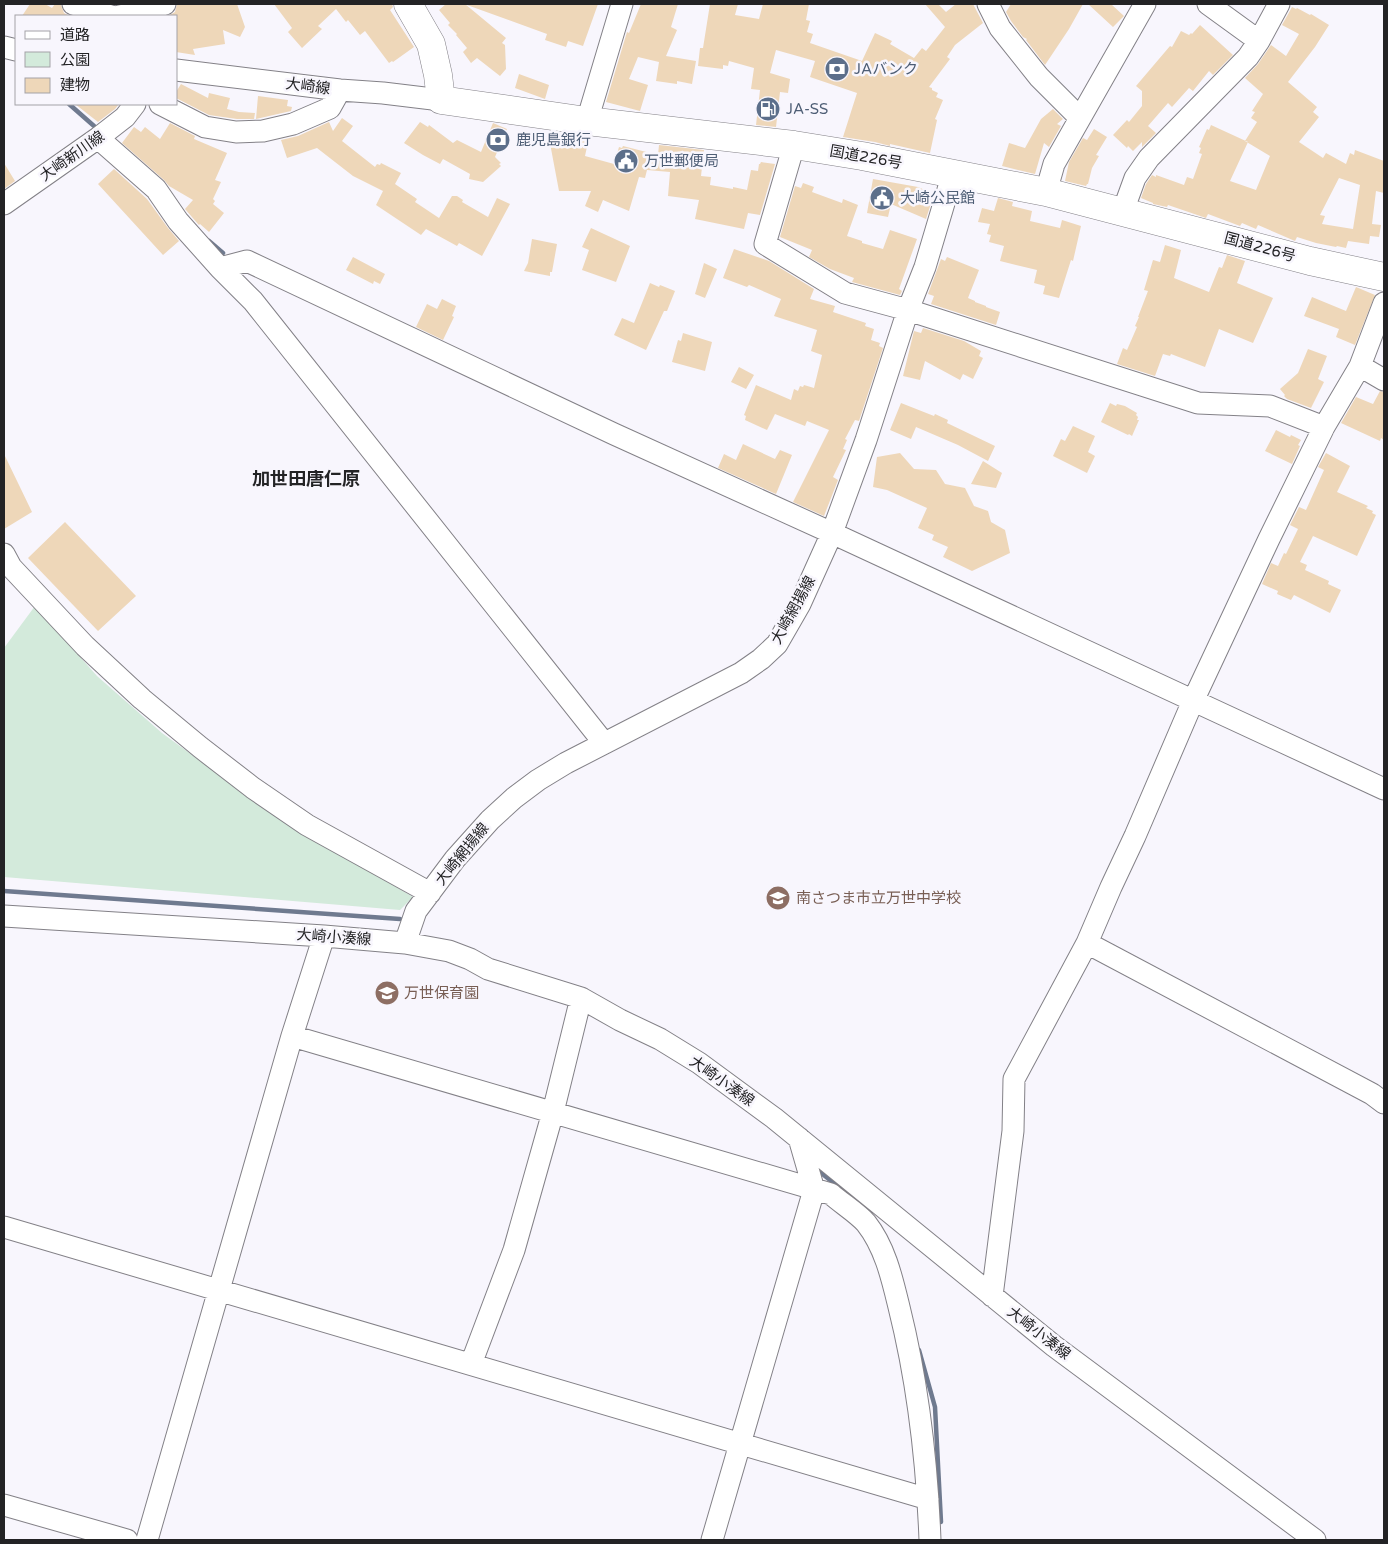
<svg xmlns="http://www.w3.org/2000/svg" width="1388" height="1544" font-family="'Varela Round','Noto Sans JP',sans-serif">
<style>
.green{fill:#d3eadb}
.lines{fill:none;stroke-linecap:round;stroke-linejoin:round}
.stream{stroke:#6f7a8f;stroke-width:4.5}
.building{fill:#eed7b9;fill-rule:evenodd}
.minor-casing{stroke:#838187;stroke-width:23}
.highway-casing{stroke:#838187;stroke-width:29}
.minor{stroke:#fff;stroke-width:21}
.highway{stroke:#fff;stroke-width:28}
.labels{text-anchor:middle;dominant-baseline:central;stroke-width:5;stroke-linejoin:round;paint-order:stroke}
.service-label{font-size:15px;fill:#4e5e75;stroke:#f8f6fd;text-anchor:start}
.street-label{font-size:15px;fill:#232325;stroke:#f8f6fd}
.education-label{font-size:15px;fill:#785e54;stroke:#f8f6fd;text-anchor:start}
.quarter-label{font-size:18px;font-weight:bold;fill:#232325;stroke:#f8f6fd}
</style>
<rect width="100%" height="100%" fill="#f8f6fd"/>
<path class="green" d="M35 606 97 676 162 733 265 808 413 897 400 910 4 877V648Z"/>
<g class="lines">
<path class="stream" d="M69 104 94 126
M209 241 223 253
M4 891 400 919
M820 1172 850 1196
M919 1350 935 1407 941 1522"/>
</g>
<path class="building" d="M30 4H45L52 8 55 4H58L61 5 64 13 70 16H22Z
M177 4H237L245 27 240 37 223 30 225 44 193 49 195 55 176 52V16H168L175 12Z
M274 4H392L393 7 390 10 414 47 393 62 392 61 389 63 365 31 360 35 348 20 346 22 336 9 318 26 322 29 302 48 288 32 292 28Z
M446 4H465L506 38 502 43 505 45 506 69 500 76 477 58 471 63 463 52 467 48 456 35 457 34 448 25 450 23 439 10Z
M467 4H598L583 46 568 41 566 47 545 40 547 34 467 5Z
M641 4H678L671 27 677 30 666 56 696 61 692 84 677 81V84L656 81 659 62 638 57 629 79 648 85 640 111 606 102 627 32 629 33Z
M710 4H738L735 15 759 19 763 4H809L806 20 810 21 807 32 813 34 810 43 862 61 875 33 892 41 890 44 914 58 922 48 926 51 945 27 925 4H938L946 12 956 4H973L983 23 955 45 947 57 950 59 929 87 932 88V90L938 93 936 97 943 100 935 119 937 120 930 153 890 144V146L875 142 843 137 857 93 810 77 815 61 776 50 770 73 790 79 788 93 780 92 776 127 756 125 760 90 751 89 754 68 729 61 728 66 723 65V69L698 66 700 48H703Z
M1011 4H1083L1069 29 1045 65 1026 40 1027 39 1023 37 1011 21 1006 12Z
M1088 4H1111L1124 16 1113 27Z
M1292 7 1296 9 1297 8 1310 15 1311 14 1329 25 1315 47 1288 82 1317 107 1313 112 1319 117 1299 142 1323 158 1326 153 1346 164 1350 153 1354 155 1355 150 1384 161V193L1376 191 1372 224 1381 225 1379 237 1370 236 1369 244 1348 241 1346 248 1337 246 1336 247 1316 243 1297 237 1295 241 1258 225 1256 229 1242 223 1240 226 1208 214 1206 218 1168 205 1167 207 1153 204V203L1141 198 1146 184 1152 175 1156 177V175L1184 185 1187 177 1193 179 1202 154 1199 153 1201 148 1199 147 1207 129 1209 130 1211 125 1248 142 1230 181 1256 190 1270 156 1245 141 1257 122 1251 118 1255 112 1252 111 1263 94 1245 78 1258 64 1271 45 1286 56 1299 34 1282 25ZM1339 178 1360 185 1353 229 1322 224 1325 216 1320 215Z
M1200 25 1233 55 1213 75 1209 71 1193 91 1189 88 1172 107 1168 103 1148 126 1156 133 1142 147V142L1133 151 1128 146 1127 148 1113 135 1127 120 1129 122 1142 106V91L1136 86 1170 46 1172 47 1181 31 1189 35 1191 33 1192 34Z
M519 74 549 85 545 99 515 88Z
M181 84 208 98 209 93 230 98 227 109 239 112 255 113 254 119H237L209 115 176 98V92Z
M258 96 288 100 287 106 292 107 291 111 256 119Z
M75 104H119L115 109 98 122Z
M1053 109 1063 119 1057 124 1061 126 1049 147 1044 143 1035 174 1002 166 1009 143 1025 148 1041 119Z
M342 118 353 126 342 141 375 167 377 164 380 165 381 163 401 173 395 184 417 199 415 202 439 218 452 196H457L463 200 462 202 488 217 497 198 510 204 482 256 459 243 457 246 426 229 421 235 376 205 383 191 353 176 317 148 287 158 281 140 298 136 329 122 333 131Z
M420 122 428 127 429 125 453 143 457 140 481 152 493 123 507 129 495 157 501 163 499 164 501 166 483 182 469 179 470 174 443 159 440 164 423 155 404 143Z
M170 123 195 136 194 139 227 153 215 180 221 182 213 199 215 201 213 204 224 213 209 232 200 224 199 225 198 224 185 209 193 200 169 186 164 180 122 143 134 127 141 132 145 127 160 139Z
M1094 129 1107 137 1096 155 1099 156 1092 168 1088 184H1087L1086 186 1065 181 1069 162 1083 138 1087 140Z
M549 138 574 139 588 142 585 156 614 164 619 147 622 148 623 146 658 155 659 145 704 150 701 176 711 177 710 185 733 189V187L747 190 751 170 758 171 759 164H760L761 162 775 164 760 215 748 213 744 229 695 219 699 200 668 196 670 172 647 170 645 178 639 177 629 211 603 200 598 212 585 206 591 191H559Z
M4 163 15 181 4 189Z
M114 169 147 199 168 228 179 241 163 255 98 184Z
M873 179 918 187 934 194 926 219 891 204 888 217 867 213Z
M803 183 814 187 812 192 842 203 843 199 858 205 847 236 862 241V243L883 249 890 230 917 239 899 289 902 291 900 295 852 282 854 278 830 269 809 257 812 250 780 237 795 186 801 188Z
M998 198 1013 202 1012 206 1032 211 1030 221 1060 228 1062 220 1081 226 1073 261 1071 260 1059 298 1043 294 1045 286 1034 283 1037 270 1000 261 1004 246 989 242 991 235 987 234 990 224 978 222 982 208 994 211Z
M591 228 630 246 616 282 582 270 589 250 582 247Z
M532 239 557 244 552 272H550V276L524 271 528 263Z
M1165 245 1181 250 1174 278 1209 292 1219 267 1222 268 1227 255 1245 261 1237 283 1273 298 1253 343 1219 329 1205 367 1171 354 1170 356 1163 354 1155 376 1117 364 1123 348 1127 350 1137 327 1135 326 1139 317H1138L1148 291 1144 290 1153 260 1160 262Z
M734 249 769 261 814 289 810 299 835 306 833 312 866 323 865 326 874 329 871 340 880 343 879 346 883 348 859 421 855 420 845 439 847 440 843 449 846 450 833 477 838 480 824 516 793 502 829 430 807 421 805 426 775 414 767 430 745 420 746 416 744 415 756 385 791 400 794 389 798 391 800 386 803 387 804 385 814 388 822 355 811 351 817 330 774 316 781 299 749 285 747 287 723 278Z
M353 257 385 274 380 284 374 281 373 284 346 270Z
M947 257 979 270 968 298 975 301V302L986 306V307L1000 312 996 325 931 304 934 296 928 294 941 259 945 261Z
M704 263 717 269 705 298 695 294Z
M650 283 659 287 660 285 675 291 667 311H664L646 350 614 335 622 318 634 323Z
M1356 287 1375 295 1355 345 1336 337 1339 329 1304 316 1312 297 1346 311Z
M442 299 456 306 452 316 454 317 443 340 416 327 427 304 437 309Z
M923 328 964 341 981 351 979 356 983 358 973 379 963 374 960 380 925 361 920 380 903 376 914 331 921 333Z
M683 333 712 342 705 371 672 362 678 340 681 341Z
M1308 349 1327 356 1318 379 1324 382 1311 408 1287 399 1284 396 1285 395 1280 389 1298 373Z
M739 367 754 375 746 389 731 382Z
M1380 391 1384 392V440L1381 438 1380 441 1341 423 1356 397 1373 404Z
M901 403 934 416 935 414 948 420 947 423 995 446 988 461 958 445 916 427 911 439 890 430Z
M1110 403 1116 406 1117 404 1125 406 1137 413 1136 415 1138 417 1137 420H1139L1132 436 1129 434 1128 435 1101 422Z
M1073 426 1095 436 1088 452 1095 456 1087 473 1053 456 1061 439 1065 441Z
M1276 430 1290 437 1291 435 1301 440 1298 445 1300 446 1292 464 1265 451Z
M743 444 775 459 780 450 792 455 776 494 718 468 724 454 736 460Z
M900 453 914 469 936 470 945 484 965 488 974 506 988 511 991 522 1005 530 1010 553 972 571 943 557 948 547 932 540 934 535 918 528 927 508 887 490 873 487 877 457Z
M1326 453 1350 466 1337 492 1368 506 1366 508 1373 511 1372 513 1376 515 1357 556 1313 536 1300 562 1307 565 1305 570 1329 581 1328 584 1341 590 1330 613 1294 595 1291 600 1277 594 1278 591 1262 584 1271 563 1278 566 1284 553 1286 554 1298 529 1290 525 1299 507 1306 510 1324 470 1318 467Z
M4 454 32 512 4 529Z
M983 461 1002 473 996 488 971 484Z
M65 522 136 596 98 631 28 558Z"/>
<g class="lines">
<defs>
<path id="minor" d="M73 4 111 16
M988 4 1000 28 1039 77 1080 118
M1208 4 1259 41
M119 16 145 11 165 4
M4 47 16 50
M176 70 340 90 383 93 441 100
M160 104 205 127 236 132 263 131 293 124 330 108 340 90
M587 121 622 4
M98 138 156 189 178 221 220 268 253 301 604 743
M794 145 765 244 845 293 908 310 1198 403 1270 406 1324 427
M1046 192 1054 164 1145 4
M4 204 98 138 125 117 135 104
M1123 211 1135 178 1149 158 1248 57 1259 41 1279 4
M220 268 247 261 614 434 832 533 1384 789
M1360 366 1384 380
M4 554 11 567 85 646 142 699 200 747 253 788 307 825 430 893
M4 916 324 936 405 943 449 951 470 959 488 969 581 998 620 1020 660 1039 699 1063 774 1118 1054 1346 1315 1540
M405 943 416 911 455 859 490 820 514 798 538 780 566 763 741 673 761 659 777 644 800 604 832 533 866 440 908 310 925 267 953 173
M1087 943 1372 1094 1384 1103
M292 1036 831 1194C841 1203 857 1213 866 1223 885 1247 892 1278 899 1307 918 1383 927 1462 930 1540
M4 1227 928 1499
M992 1296 1013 1131 1014 1079 1087 943 1111 887 1135 836 1193 701 1269 539 1324 427 1360 366 1384 303
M471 1364 514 1250 553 1112 581 998
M4 1505 127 1540
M147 1540 292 1036 324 936
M712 1540 814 1190 799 1138"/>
<path id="highway" d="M408 4 431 44 438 75 441 100 587 121 794 145 862 156 1046 192 1310 261 1384 277"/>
</defs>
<use href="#minor" class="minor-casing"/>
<use href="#highway" class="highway-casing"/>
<use href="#minor" class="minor"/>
<use href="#highway" class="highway"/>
</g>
<defs>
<symbol id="bank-disc" viewBox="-11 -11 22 22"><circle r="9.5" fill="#5c6f8a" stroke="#f8f6fd"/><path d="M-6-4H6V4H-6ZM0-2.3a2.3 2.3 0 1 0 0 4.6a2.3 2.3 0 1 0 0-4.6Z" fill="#fff"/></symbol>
<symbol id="fuel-disc" viewBox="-11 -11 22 22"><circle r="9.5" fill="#5c6f8a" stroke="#f8f6fd"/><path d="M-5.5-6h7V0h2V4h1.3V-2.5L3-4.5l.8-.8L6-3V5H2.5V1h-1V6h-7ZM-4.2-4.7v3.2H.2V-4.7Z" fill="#fff"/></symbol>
<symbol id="civic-disc" viewBox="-11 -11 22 22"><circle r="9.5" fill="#5c6f8a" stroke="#f8f6fd"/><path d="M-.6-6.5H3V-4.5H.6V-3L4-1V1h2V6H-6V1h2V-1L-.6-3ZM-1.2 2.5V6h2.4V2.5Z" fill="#fff"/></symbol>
<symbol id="school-disc" viewBox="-11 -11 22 22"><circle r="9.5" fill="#8d6e63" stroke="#f8f6fd"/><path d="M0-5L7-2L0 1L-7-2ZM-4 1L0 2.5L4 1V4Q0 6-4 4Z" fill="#fff"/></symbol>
</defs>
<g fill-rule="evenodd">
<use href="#bank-disc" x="823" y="55" width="28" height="28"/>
<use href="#fuel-disc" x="754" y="95" width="28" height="28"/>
<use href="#bank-disc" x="484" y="126" width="28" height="28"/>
<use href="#civic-disc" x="612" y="147" width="28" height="28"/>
<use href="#civic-disc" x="868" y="184" width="28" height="28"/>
<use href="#school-disc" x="764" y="884" width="28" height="28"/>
<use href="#school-disc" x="373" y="979" width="28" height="28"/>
</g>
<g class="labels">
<g class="service-label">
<text x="854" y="69">JAバンク</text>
<text x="786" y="109">JA-SS</text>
<text x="516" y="140">鹿児島銀行</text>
<text x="644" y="161">万世郵便局</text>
<text x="900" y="198">大崎公民館</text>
</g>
<g class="street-label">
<text transform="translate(308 86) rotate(7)">大崎線</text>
<text transform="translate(72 156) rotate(-35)">大崎新川線</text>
<text transform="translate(866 157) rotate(10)">国道226号</text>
<text transform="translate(1260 247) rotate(15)">国道226号</text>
<text transform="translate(793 610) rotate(-61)">大崎網揚線</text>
<text transform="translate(462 854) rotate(-51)">大崎網揚線</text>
<text transform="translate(334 937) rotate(4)">大崎小湊線</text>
<text transform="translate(722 1081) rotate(35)">大崎小湊線</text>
<text transform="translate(1039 1333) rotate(38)">大崎小湊線</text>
</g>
<g class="education-label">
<text x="796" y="898">南さつま市立万世中学校</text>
<text x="404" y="993">万世保育園</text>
</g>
<g class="quarter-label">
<text x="306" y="479">加世田唐仁原</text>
</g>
</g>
<rect width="1388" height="1544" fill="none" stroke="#232325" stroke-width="10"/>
<rect x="15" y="15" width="162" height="90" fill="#f8f6fd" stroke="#a3a2a7"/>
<rect x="25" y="31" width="25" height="8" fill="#ffffff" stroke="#a3a2a7"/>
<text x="60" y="40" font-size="15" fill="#232325">道路</text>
<rect x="25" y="52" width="25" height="15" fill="#d3eadb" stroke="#a3a2a7"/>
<text x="60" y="65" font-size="15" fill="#232325">公園</text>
<rect x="25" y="78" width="25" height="15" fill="#eed7b9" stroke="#a3a2a7"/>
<text x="60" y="90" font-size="15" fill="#232325">建物</text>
</svg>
